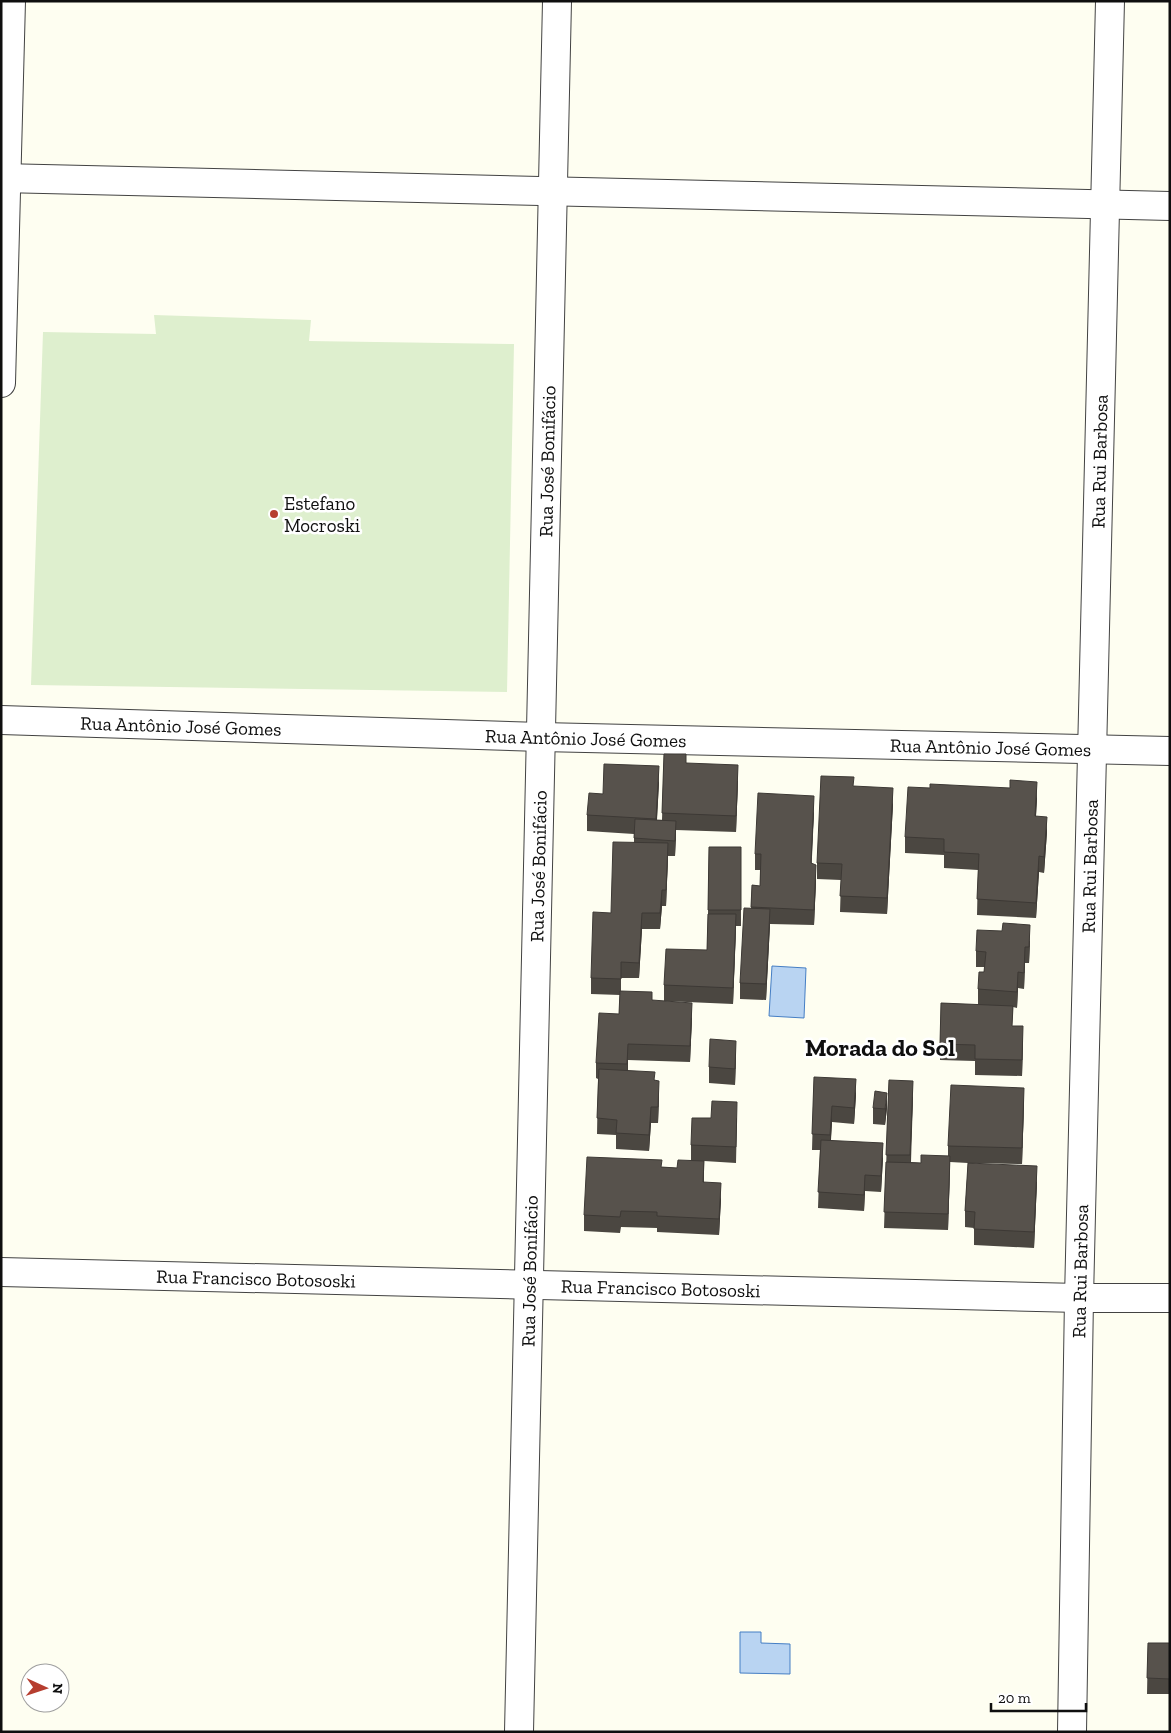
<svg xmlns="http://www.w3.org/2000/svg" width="1171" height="1733" font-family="'Zilla Slab',serif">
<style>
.pitch{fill:#deefce}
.water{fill:#b9d4f2;stroke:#457ec4}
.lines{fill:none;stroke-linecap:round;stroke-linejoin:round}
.street-casing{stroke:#424242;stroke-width:30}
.street{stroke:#fff;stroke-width:28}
.wall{fill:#4b4741}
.shaded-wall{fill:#3d3935}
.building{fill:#57524c;stroke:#3d3935}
.poi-dot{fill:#b63e2f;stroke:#fff;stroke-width:2}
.labels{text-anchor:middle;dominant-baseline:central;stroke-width:5;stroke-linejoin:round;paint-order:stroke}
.street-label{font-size:19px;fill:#0f0f0f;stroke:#fff}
.poi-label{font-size:19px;fill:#0f0f0f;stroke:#fff;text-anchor:start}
.district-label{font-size:24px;font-weight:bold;fill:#0f0f0f;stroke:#fff}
</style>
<rect width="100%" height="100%" fill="#fefef1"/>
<path class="pitch" d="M154 315 311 320 309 341 514 344 507 692 31 685 43 332 156 334Z"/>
<path class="water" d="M772 966 806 968 804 1018 769 1016Z
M740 1632H761V1643L790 1644V1674L740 1673Z"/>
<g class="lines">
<defs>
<g id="street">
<path d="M1 178 1170 206"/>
<path d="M1 383 11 1"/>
<path id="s1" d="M1 720 541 737 1170 751"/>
<path id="s2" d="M1 1272 1079 1298H1170"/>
<path id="s3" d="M519 1732 557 1"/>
<path id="s4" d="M1072 1732 1079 1298 1110 1"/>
</g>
</defs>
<use href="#street" class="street-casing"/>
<use href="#street" class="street"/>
</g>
<path class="wall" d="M664 754 686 763 738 781 736 832 676 830 675 856H668L666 906H662L660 929H642L639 978H621V991L652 1000 692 1018 690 1062 628 1060V1071L655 1080 659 1097 658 1123H651L649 1151 616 1149V1135L597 1134 598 1079 596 1078V1063L619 1014 620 995 591 994V978L611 913 634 842V834L587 831V815L603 794 659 782 657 820H662Z
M854 786 893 804 887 914 840 912 841 880 817 879V863Z
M1037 798 1036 816 1047 832 1044 873 1039 872 1036 918 977 915 978 870 944 868V855L905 853V837Z
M814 812 811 863 816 881 814 925 770 924 766 1000 740 999V983L751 908 752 885 760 886V870H755V854Z
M709 847H741V926H736L733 1004 664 1001V985L707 950 708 914Z
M1030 941 1029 963H1025L1024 989 1018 988 1017 1008 1013 1007 1012 1026 1023 1042 1022 1076 975 1075V1061L940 1060 941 1003 978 1005V989L984 972 985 967H976V951Z
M736 1057 735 1085 709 1083V1067Z
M814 1077 856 1095 854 1124 832 1122 831 1140 883 1158 881 1192 865 1191 864 1211 818 1208 820 1150H812Z
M889 1080 913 1097 911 1162 921 1163 948 1156V1146L1024 1104 1022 1164 973 1163 1037 1182 1034 1248 974 1245V1228L965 1227V1211L968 1163 950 1162 948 1230 884 1228Z
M873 1108H887L885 1125 873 1124Z
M737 1118 736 1163 704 1161V1182L721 1199 719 1235 657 1232V1228L621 1227 620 1233 584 1231V1215L662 1167 677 1168 691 1161V1145Z
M1148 1643H1170V1694H1147Z"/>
<path class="shaded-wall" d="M738 765V781L736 832V816Z
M659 766V782L656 834V819Z
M1037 782V798L1035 832V816Z
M893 788V804L887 914V898Z
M814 796V812L811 879V863Z
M1047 817V832L1044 873V857Z
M676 821V837L675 856V841Z
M668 843V859L666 906V890Z
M1039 856V872L1036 918V903Z
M816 865V881L814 925V910Z
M662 890V906L660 929V913Z
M770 909V925L766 1000V984Z
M642 913V929L639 978V963Z
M736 914V930L733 1004V988Z
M1030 925V941L1029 963V947Z
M1025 947V963L1024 989V973Z
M1018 972V988L1017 1008V992Z
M692 1003V1018L690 1062V1046Z
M1023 1026V1042L1022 1076V1060Z
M736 1041V1057L735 1085V1069Z
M628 1044V1060L627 1080V1064Z
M856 1079V1095L854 1124V1108Z
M659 1081V1097L658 1123V1107Z
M913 1081V1097L910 1171V1155Z
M1024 1088V1104L1022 1164V1148Z
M887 1093V1108L885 1125V1109Z
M832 1106V1122L830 1151V1135Z
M651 1107V1123L649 1151V1135Z
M883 1143V1158L881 1192V1176Z
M950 1156V1172L948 1230V1214Z
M1037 1166V1182L1034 1248V1232Z
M865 1175V1191L864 1211V1195Z
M721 1183V1199L719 1235V1219Z"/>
<path class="building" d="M664 754H686V763L738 765 736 816 662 813Z
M604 764 659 766 656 819 587 815 589 793 603 794Z
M821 776 854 777 853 786 893 788 887 898 840 896 842 864 817 863Z
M1010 780 1037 782 1035 816 1047 817 1044 857 1039 856 1036 903 977 899 979 854 944 852V839L905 837 908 787 930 788V784L1010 788Z
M758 793 814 796 811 863 816 865 814 910 751 907 752 885 760 886 761 854H755Z
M635 819 676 821 675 841 634 838Z
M613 842 668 843 666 890H662L660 913H642L639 963 621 962V979L591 978 593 912 611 913Z
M709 847H741V910H708Z
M744 908 770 909 766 984 740 983Z
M708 914H736L733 988 664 985 666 949 707 950Z
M1003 923 1030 925 1029 947H1025L1024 973 1018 972 1017 992 978 989 979 972H984L986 952 976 951 977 930 1002 931Z
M620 991 652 992V1000L692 1003 690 1046 628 1044 627 1064 596 1063 599 1013 619 1014Z
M941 1003 1013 1006 1012 1026H1023L1022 1060 975 1059V1045L940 1044Z
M710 1039 736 1041 735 1069 709 1067Z
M599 1069 655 1072 654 1080 659 1081 658 1107H651L649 1135 616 1133 617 1120 597 1118Z
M814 1077 856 1079 854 1108 832 1106 830 1135 812 1134Z
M889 1080 913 1081 910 1155H886Z
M951 1085 1024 1088 1022 1148 948 1146Z
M875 1091 887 1093 885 1109 873 1108Z
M712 1101 737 1102 736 1147 691 1145 692 1118H711Z
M821 1140 883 1143 881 1176 865 1175 864 1195 818 1192Z
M921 1155 950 1156 948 1214 884 1212 886 1162 921 1163Z
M587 1157 662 1160 661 1167 677 1168 678 1160 704 1161 703 1182 721 1183 719 1219 657 1216V1212L621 1211 620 1217 584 1215Z
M968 1163 1037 1166 1034 1232 974 1229 975 1212 965 1211Z
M1148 1643H1170V1679L1147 1678Z"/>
<circle class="poi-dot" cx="274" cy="514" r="5"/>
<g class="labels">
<g class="street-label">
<text stroke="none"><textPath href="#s3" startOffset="1271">Rua José Bonifácio</textPath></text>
<text stroke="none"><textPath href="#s4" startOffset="1271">Rua Rui Barbosa</textPath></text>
<text stroke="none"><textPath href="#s1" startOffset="180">Rua Antônio José Gomes</textPath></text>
<text stroke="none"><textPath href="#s1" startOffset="585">Rua Antônio José Gomes</textPath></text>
<text stroke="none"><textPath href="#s1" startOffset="990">Rua Antônio José Gomes</textPath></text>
<text stroke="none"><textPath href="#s3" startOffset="866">Rua José Bonifácio</textPath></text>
<text stroke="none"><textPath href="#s4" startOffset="866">Rua Rui Barbosa</textPath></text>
<text stroke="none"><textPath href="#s3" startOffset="461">Rua José Bonifácio</textPath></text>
<text stroke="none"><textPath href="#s4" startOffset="461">Rua Rui Barbosa</textPath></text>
<text stroke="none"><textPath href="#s2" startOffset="255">Rua Francisco Botososki</textPath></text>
<text stroke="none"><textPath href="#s2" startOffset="660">Rua Francisco Botososki</textPath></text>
</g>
<g class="poi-label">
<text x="284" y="503">Estefano<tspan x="284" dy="22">Mocroski</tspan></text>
</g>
<g class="district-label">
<text x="880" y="1047">Morada do Sol</text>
</g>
</g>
<rect width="1171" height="1733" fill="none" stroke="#0f0f0f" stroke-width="5"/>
<g transform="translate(45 1688) rotate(93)"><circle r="24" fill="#ffffff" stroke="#9f9f9f"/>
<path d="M0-4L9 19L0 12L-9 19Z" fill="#b63e2f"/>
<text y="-8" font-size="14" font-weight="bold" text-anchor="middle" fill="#0f0f0f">N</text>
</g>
<path d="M991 1703v8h95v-8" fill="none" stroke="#0f0f0f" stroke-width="2.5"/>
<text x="998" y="1703" font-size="15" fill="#0f0f0f" stroke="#ffffff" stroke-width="4" paint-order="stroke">20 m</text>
</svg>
